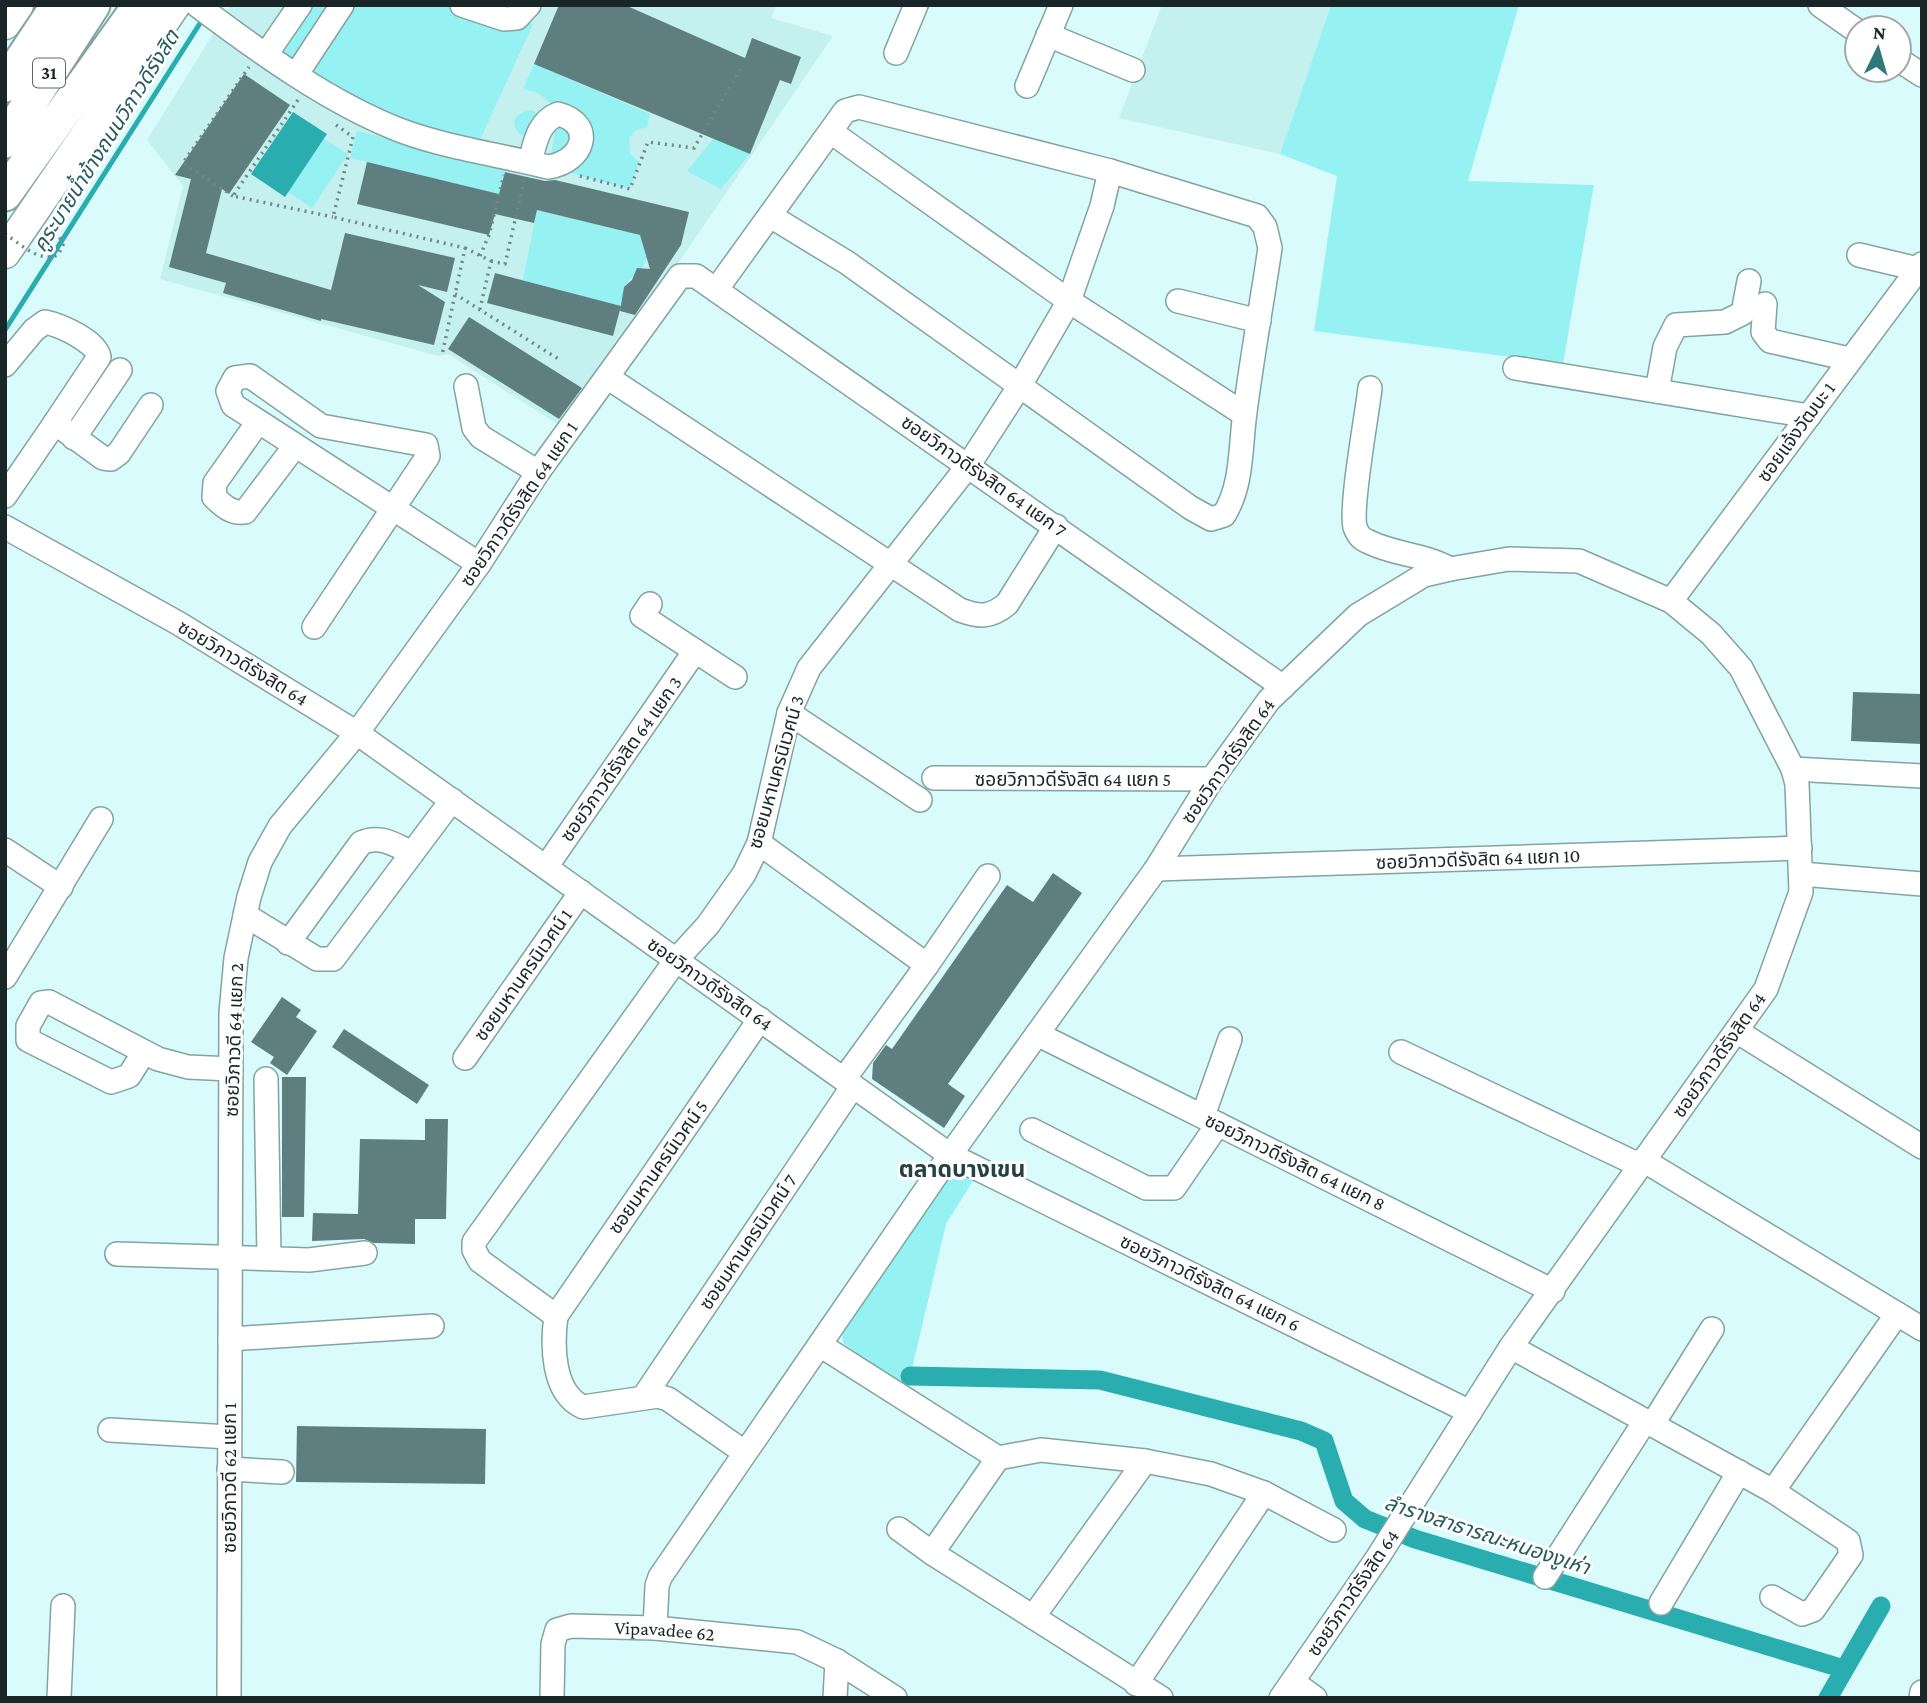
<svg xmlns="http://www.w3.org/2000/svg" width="1927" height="1703" font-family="'Crimson Pro','Noto Sans Thai',serif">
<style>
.built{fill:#c4f0f0}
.green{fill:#95f1f2}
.water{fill:#2aadaf}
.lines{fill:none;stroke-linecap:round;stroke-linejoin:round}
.stream{stroke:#2aadaf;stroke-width:5}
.canal{stroke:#2aadaf;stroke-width:19}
.building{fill:#5f7e7f}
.minor-casing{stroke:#83a3a3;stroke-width:26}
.major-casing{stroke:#83a3a3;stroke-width:33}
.highway-casing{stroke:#83a3a3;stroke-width:37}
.path{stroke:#718787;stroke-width:3.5;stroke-dasharray:2 5;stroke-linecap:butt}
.minor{stroke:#fff;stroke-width:23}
.major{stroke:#fff;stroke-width:30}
.highway{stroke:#fff;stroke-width:33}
.path-bridge{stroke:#718787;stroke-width:3.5;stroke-dasharray:2 5;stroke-linecap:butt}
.labels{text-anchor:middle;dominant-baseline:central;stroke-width:6;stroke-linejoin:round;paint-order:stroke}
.shield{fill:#fff;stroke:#5e6667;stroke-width:2}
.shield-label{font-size:18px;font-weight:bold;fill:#192526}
.street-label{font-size:19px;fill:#192526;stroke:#fff}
.water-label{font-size:21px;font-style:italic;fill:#275b5c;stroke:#fff}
.quarter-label{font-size:23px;font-weight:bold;fill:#254243;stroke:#fff}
</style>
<rect width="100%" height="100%" fill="#d9fbfb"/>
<path class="built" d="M231 5H776L771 18 833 36 565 429 448 354 438 356 160 279 183 186 147 140Z
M1162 5H1331L1280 154 1119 118Z"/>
<path class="green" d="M299 5H480L533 24 478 144 355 115 267 57Z
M1331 5H1519L1468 181 1594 185 1563 364 1314 331 1337 176 1280 154Z
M534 64 650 114 647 127 636 130 629 138 630 154 639 162 630 189 548 167C555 134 568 97 523 89Z
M525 110 534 111 540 117 527 137C517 135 513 127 515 118Z
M357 131 506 166 499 194 350 158Z
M714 138 750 154 721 189 687 171Z
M324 139 348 154 312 208 288 192Z
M537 210 640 235 647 257 642 269 629 280 621 306 523 280Z
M955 1166 976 1176 946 1224 907 1390 844 1344 841 1334Z"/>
<path class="water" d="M293 112 327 134 285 197 251 174Z"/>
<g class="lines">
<path class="stream" d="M5 330 204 17"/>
<path class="canal" d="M910 1376 1100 1380 1301 1431 1324 1441 1344 1501 1365 1519 1415 1539 1844 1669
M1828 1698 1881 1606"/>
</g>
<path class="building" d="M559 5H625L745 58 752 38 801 57 791 84 780 80 750 154 534 64Z
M244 74 290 105 229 194 222 189 206 253 331 290 345 233 455 258 447 292 418 285 445 302 434 345 321 319V321L223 293 226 283 169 267 191 179 175 175Z
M367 162 499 194 505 172 545 181 555 180 689 212 681 245 635 315 620 311 624 287 632 280 637 268 650 269 640 235 537 210 534 223 495 214 489 235 357 204Z
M495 273 621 306 613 336 487 303Z
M469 317 582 388 559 419 448 349Z
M1853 692 1922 694V744L1851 741Z
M1053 873 1082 893 948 1084 965 1096 944 1128 872 1079 873 1063 886 1045 892 1049 1007 885 1033 902Z
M282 997 301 1010 296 1017 317 1031 287 1075 270 1063 274 1057 251 1042Z
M344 1029 429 1085 417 1104 332 1047Z
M282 1077H306L304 1217H282Z
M425 1119H448L446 1219H415V1244L374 1243 364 1239 312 1241 313 1213 358 1214 360 1139 425 1140Z
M297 1426 486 1429 485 1484 296 1482Z"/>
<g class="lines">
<defs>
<g id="minor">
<path d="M197 5C258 51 331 104 402 131 448 148 501 155 548 167 584 162 596 124 558 114 538 122 535 143 530 162"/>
<path d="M462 5 504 19 517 18 529 5"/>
<path d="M1820 5 1857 31"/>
<path d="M1048 35 1133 70"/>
<path d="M267 53 300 5"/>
<path d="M896 53 916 5"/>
<path d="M1899 60 1922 75"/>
<path d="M296 75 342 5"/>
<path d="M1027 86 1061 5"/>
<path d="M831 132 1069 301 1244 414"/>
<path d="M1859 255 1918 269"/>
<path d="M716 290 845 111 859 107 1110 171 1257 216 1265 227 1270 248C1262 302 1252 357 1245 412 1240 447 1243 484 1224 515L1211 519 1191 508 846 262 772 217"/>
<path d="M1178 301 1259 321"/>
<path d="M1765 304 1763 332 1770 341 1849 359"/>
<path d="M5 365 34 330 45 322C60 325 96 341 99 357L55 423 103 458 111 459 119 453 151 405"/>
<path d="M1515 368 1809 416"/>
<path d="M607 377 960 610C979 617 990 618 1007 604L1056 526"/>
<path d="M466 386 474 428 481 437 538 472"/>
<path d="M1370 388C1367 415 1350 506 1355 527 1358 535 1361 539 1369 542 1395 555 1424 554 1450 569"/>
<path d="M1657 391 1665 347 1676 325 1725 322 1743 313 1749 281"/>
<path d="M258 422 215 483 214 497C223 506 232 514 245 512L295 446"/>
<path d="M74 438 120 370"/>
<path d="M5 496 55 423"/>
<path d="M5 527 178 623 357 733 950 1155 1470 1412"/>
<path d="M1671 601 1922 264"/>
<path d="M650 604 642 616 735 677"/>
<path d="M314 627 428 456 426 445 321 426 250 376 235 378 228 391 233 405 479 564"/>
<path d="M789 713 920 800"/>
<path d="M1793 769 1922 776"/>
<path d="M934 778 1212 779"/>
<path d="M759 843 927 965 844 1079"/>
<path d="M5 850 61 887"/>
<path d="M546 867 695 651"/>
<path d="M1156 869 1800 848"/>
<path d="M1801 874 1922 884"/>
<path d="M245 915 317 959H333L452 800"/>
<path d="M288 943 361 843C380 834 395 845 412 853"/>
<path d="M927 965 988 876"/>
<path d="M5 977 101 819"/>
<path d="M1738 1032 1922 1147"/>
<path d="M1037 1034 1553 1291"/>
<path d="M144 1052 129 1076 111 1082 28 1040V1026L41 1003 49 1002 158 1059 188 1067 231 1069"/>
<path d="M1401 1052 1639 1165"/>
<path d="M465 1058 581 892"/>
<path d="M266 1079 269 1258"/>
<path d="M1203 1116 1230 1039"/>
<path d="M1032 1130 1146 1188H1174L1218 1124"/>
<path d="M1643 1160 1922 1329"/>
<path d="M117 1254 309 1260 365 1253"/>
<path d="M556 1316 760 1019"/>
<path d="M230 1339 432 1326"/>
<path d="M820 1345 998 1458 1041 1450 1145 1461 1211 1474 1264 1493 1334 1530"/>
<path d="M1511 1347 1773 1491 1848 1541 1851 1555 1813 1610 1802 1614 1772 1597"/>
<path d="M643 1398 853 1086"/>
<path d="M1652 1425 1712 1329"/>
<path d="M110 1430 229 1437"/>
<path d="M744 1452 668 1399 658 1396 583 1407C552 1393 552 1345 556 1316L480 1261 474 1250V1242L676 960 708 925 744 874 759 843 789 713 809 668 968 466 1019 387 1069 301 1102 206 1110 171"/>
<path d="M998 1458 932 1553 1161 1698"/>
<path d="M229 1469 282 1472"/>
<path d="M1773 1491 1897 1314"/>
<path d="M899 1529 932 1553"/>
<path d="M1545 1577 1645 1421"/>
<path d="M1661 1603 1739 1472"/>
<path d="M1033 1617 1145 1461"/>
<path d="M655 1628 657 1586 660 1577 950 1155 1156 869 1212 779 1269 700 1358 615 1424 575 1450 569 1509 559 1579 561 1671 601 1711 634 1741 668 1793 769 1797 784 1801 892 1766 989 1511 1347 1378 1557 1281 1698"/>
<path d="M1293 1682 1315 1698"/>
<path d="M1136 1684 1264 1493"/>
<path d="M59 1698 63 1606"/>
<path d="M229 1698 231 1013 236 958 249 897 260 862 280 826 357 733 479 564 538 472 680 276H696L1283 687"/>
<path id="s1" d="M552 1698 553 1644 557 1630 571 1626 655 1628 797 1642 837 1661 895 1698"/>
<path d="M835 1698 837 1661"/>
<path d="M1921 1698 1922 1692"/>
</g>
<path id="major" d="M5 24 18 5
M5 253 175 5"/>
<path id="highway" d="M5 85 58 5
M5 141 93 5
M5 194 140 5"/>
</defs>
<use href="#minor" class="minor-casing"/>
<use href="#major" class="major-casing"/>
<use href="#highway" class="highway-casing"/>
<path class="path" d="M298 100 233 196 333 217
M336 125 353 137 333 217 465 248 442 355
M580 176 630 189 648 142 694 148 742 66
M233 196 183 163 249 67
M465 248 491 261 480 309
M480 256 489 235 504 175
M491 261 505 264 524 181
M455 294 560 360"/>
<use href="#minor" class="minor"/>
<use href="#major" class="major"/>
<use href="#highway" class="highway"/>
<path class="path-bridge" d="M5 234C21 244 39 263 58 255L63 245 58 233 49 229 39 234"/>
</g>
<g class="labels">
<rect class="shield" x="33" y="58.5" width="32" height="29" rx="5"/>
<g class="shield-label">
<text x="49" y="73">31</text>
</g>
<g class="street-label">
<text transform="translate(1796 432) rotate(-54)">ซอยแจ้งวัฒนะ 1</text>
<text transform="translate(984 476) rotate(35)">ซอยวิภาวดีรังสิต 64 แยก 7</text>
<text transform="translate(519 504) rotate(-56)">ซอยวิภาวดีรังสิต 64 แยก 1</text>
<text transform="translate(243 663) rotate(31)">ซอยวิภาวดีรังสิต 64</text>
<text transform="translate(621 759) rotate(-55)">ซอยวิภาวดีรังสิต 64 แยก 3</text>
<text transform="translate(1228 761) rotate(-55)">ซอยวิภาวดีรังสิต 64</text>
<text transform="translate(776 772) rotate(-74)">ซอยมหานครนิเวศน์ 3</text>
<text x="1073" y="779">ซอยวิภาวดีรังสิต 64 แยก 5</text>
<text transform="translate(1478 859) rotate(-2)">ซอยวิภาวดีรังสิต 64 แยก 10</text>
<text transform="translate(523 975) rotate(-55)">ซอยมหานครนิเวศน์ 1</text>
<text transform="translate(710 984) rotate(35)">ซอยวิภาวดีรังสิต 64</text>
<text transform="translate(234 1040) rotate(-88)">ซอยวิภาวดี 64 แยก 2</text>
<text transform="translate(1719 1055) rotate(-55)">ซอยวิภาวดีรังสิต 64</text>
<text transform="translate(1295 1162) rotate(26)">ซอยวิภาวดีรังสิต 64 แยก 8</text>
<text transform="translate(658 1167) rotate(-55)">ซอยมหานครนิเวศน์ 5</text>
<text transform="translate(748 1242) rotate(-56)">ซอยมหานครนิเวศน์ 7</text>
<text transform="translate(1210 1283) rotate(26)">ซอยวิภาวดีรังสิต 64 แยก 6</text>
<text transform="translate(229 1478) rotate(-90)">ซอยวิภาวดี 62 แยก 1</text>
<text transform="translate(1353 1593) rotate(-56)">ซอยวิภาวดีรังสิต 64</text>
<text stroke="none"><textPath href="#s1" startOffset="177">Vipavadee 62</textPath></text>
</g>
<g class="water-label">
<text transform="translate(106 141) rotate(-58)">คูระบายน้ำข้างถนนวิภาวดีรังสิต</text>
<text transform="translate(1487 1535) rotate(18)">ลำรางสาธารณะหนองงูเห่า</text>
</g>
<g class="quarter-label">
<text x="962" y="1169">ตลาดบางเขน</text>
</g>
</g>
<rect width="1927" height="1703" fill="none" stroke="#192526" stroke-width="14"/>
<g transform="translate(1878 49) rotate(5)"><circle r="33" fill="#ffffff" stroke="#a3a8a8" stroke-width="2"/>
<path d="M0-5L12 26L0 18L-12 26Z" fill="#2e7879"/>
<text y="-10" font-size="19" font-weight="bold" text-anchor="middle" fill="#192526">N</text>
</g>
</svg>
